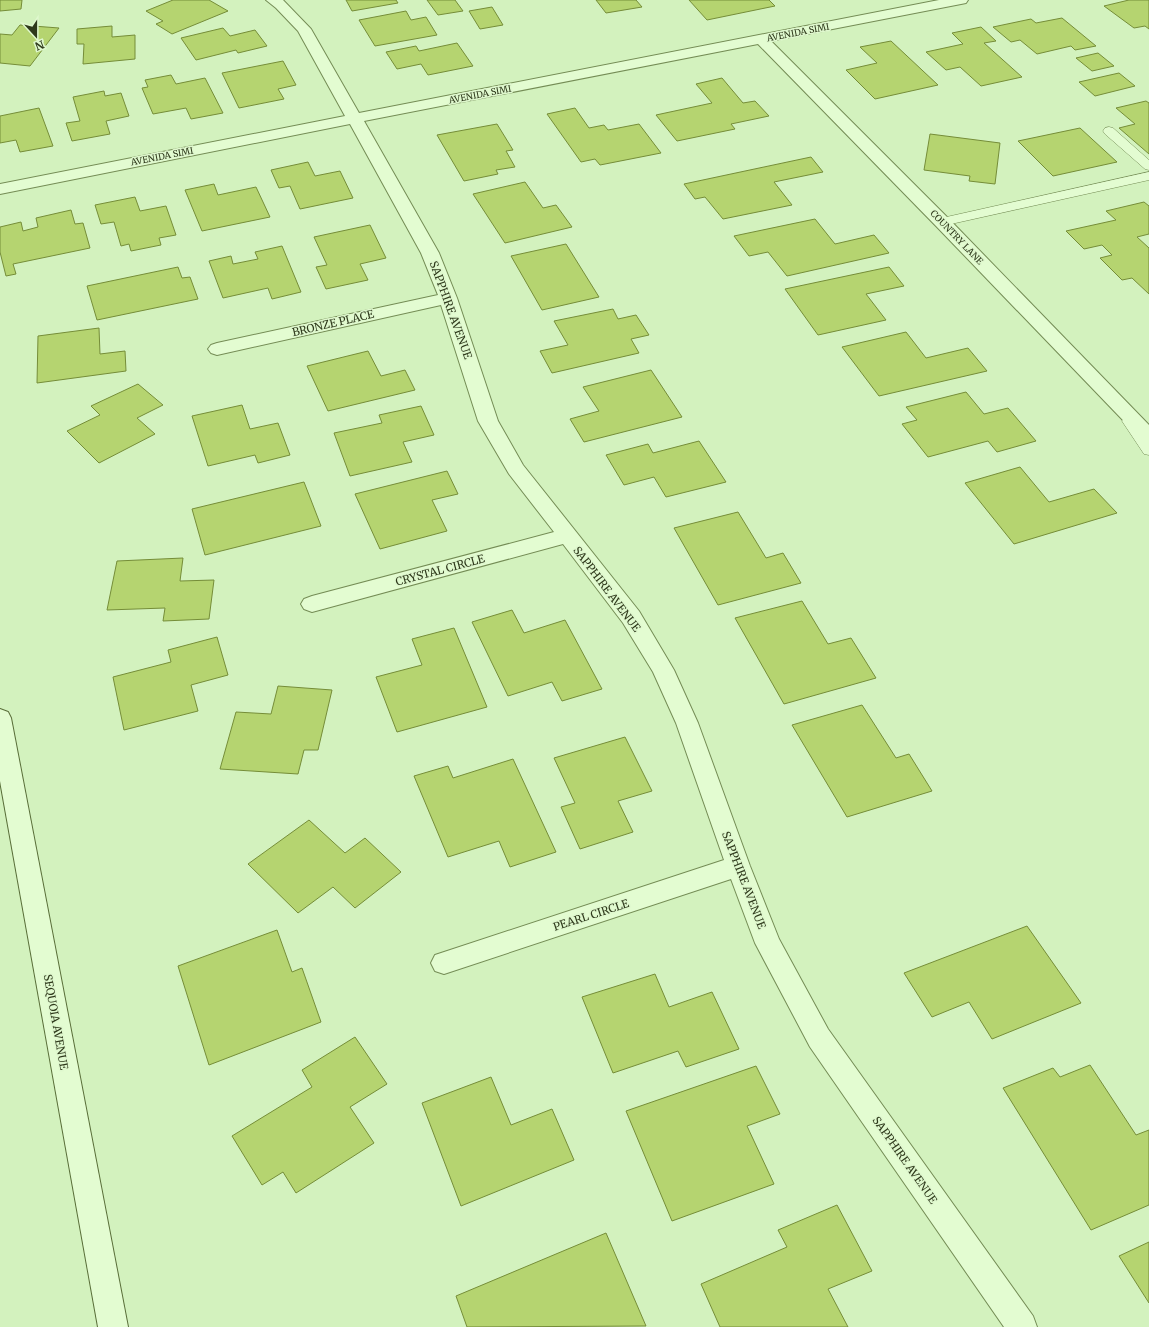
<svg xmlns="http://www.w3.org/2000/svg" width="1149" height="1327" font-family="Merriweather,serif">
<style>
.building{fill:#b5d470;stroke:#758d38}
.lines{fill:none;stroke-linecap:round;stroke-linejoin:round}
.lane-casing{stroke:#748c55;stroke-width:1}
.street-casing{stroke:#748c55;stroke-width:2}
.secondary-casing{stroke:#586d38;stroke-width:2}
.lane{fill:#e3fcd1;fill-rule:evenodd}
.street{fill:#e3fcd1;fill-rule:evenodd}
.secondary{fill:#e3fcd1;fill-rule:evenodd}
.labels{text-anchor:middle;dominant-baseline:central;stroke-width:3;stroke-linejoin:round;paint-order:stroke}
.far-street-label{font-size:9px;fill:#2e391b;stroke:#dff8ce}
.street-label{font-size:11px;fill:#2e391b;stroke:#dff8ce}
</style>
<rect width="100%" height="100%" fill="#d3f2be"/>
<path class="building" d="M0 0H22L21 9 0 11Z
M173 0H209L228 11 172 34 156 24 163 21 146 11Z
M346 0H396L398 3 352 11Z
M427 0H455L463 11 438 15Z
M596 0H636L642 7 606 13Z
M689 0H769L775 6 707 20Z
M1129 0H1149V29L1145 26 1134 28 1104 6Z
M492 7 503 25 480 29 469 11Z
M406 11 411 20 426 17 437 35 375 46 359 20Z
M1062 18 1096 46 1075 50 1071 46 1037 54 1020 40 1011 42 993 27 1031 19 1036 23Z
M20 25 59 28 30 66 0 63V34L12 35Z
M112 26V37L135 35V59L83 64 84 44H77V29Z
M981 27 996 41 984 43 1022 77 981 86 960 67 946 70 926 52 963 44 952 33Z
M223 28 230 36 255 30 267 46 238 53 236 50 196 60 181 38Z
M891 41 938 85 875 99 846 70 877 63 860 47Z
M457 43 473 66 428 75 421 64 397 69 386 52 416 46 419 51Z
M1098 53 1114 66 1092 71 1076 58Z
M283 61 296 85 278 89 284 99 239 108 222 73Z
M1119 73 1135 86 1095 96 1079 82Z
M171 75 176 84 205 78 223 113 191 119 186 108 153 114 142 88 148 87 145 80Z
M722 78 743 103 755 101 769 116 731 124 735 129 677 141 656 115 712 103 696 84Z
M104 91 105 96 121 93 129 116 106 121 110 134 72 141 66 123 80 121 73 97Z
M1146 101 1149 103V154L1119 128 1135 124 1116 108Z
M39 108 53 146 20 152 16 140 0 143V116Z
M575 108 589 128 604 125 608 130 639 124 661 153 600 165 595 159 581 162 547 114Z
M497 124 513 150 506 151 515 167 496 170 498 174 464 181 437 135Z
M1080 128 1117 162 1053 176 1018 141Z
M930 134 1000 143 995 184 969 181 970 176 924 170Z
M811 157 823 172 774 182 792 205 723 219 705 197 695 199 684 184Z
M308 162 315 176 340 171 353 198 300 209 290 186 279 188 271 170Z
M525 182 543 208 556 205 572 227 505 243 473 194Z
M214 184 218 195 256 187 270 217 202 231 185 190Z
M135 197 140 211 166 206 176 235 159 238 161 245 131 251 129 244 121 246 114 222 101 224 95 205Z
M1144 202 1149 206V234L1137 237 1149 248V294L1132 278 1122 280 1100 258 1112 255 1102 245 1084 249 1066 231 1116 220 1106 211Z
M71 210 75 224 83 223 90 248 13 264 16 274 6 276 0 252V227L21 222 23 231 38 227 36 218Z
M815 219 835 244 874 235 889 253 787 276 768 252 749 256 734 236Z
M370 225 386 258 360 264 368 280 326 289 316 267 327 265 314 237Z
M566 244 599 297 542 310 511 256Z
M282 246 301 292 272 299 268 288 223 298 209 261 231 256 233 264 258 259 255 252Z
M178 267 182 278 190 277 198 299 97 320 87 286Z
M889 267 904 286 866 294 886 320 818 335 785 289Z
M613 309 618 319 636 315 649 335 631 339 639 353 552 373 540 351 568 345 554 321Z
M99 328 100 354 125 351 126 371 37 383 38 336Z
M906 332 926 358 968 348 987 371 879 396 842 347Z
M368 351 381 376 405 370 415 390 328 411 307 366Z
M651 370 682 417 584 442 570 419 599 411 583 387Z
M138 384 163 405 137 418 155 434 99 463 67 431 100 415 91 406Z
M966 392 984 414 1008 408 1036 441 997 452 988 441 928 457 902 424 917 420 906 407Z
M242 405 250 429 278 423 290 455 258 463 255 455 208 466 192 416Z
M421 406 434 435 403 442 412 462 350 476 334 433 382 423 379 415Z
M699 441 726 482 666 497 654 477 624 485 606 455 648 444 653 453Z
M1020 467 1049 502 1094 489 1117 513 1014 544 965 483Z
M447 471 458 494 432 500 447 531 380 549 355 494Z
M304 482 321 526 205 555 192 509Z
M738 512 766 558 783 553 801 583 718 605 674 528Z
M183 558 180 581 214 580 209 619 163 621 165 608 107 610 117 561Z
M802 601 828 644 851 638 876 678 784 704 735 618Z
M512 610 524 633 565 620 602 689 562 701 552 682 508 696 472 622Z
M454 628 487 707 397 732 376 677 422 665 412 639Z
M217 637 228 675 191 685 198 711 124 730 113 677 171 662 168 650Z
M278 686 332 690 318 750H304L298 774 220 769 236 712 271 714Z
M862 705 896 758 909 754 932 791 847 817 792 725Z
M625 737 652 791 618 801 633 832 580 849 561 807 575 803 554 758Z
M513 759 556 852 510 867 499 841 448 857 414 776 448 766 453 778Z
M309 820 345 853 365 838 401 872 355 908 333 887 298 913 248 864Z
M1027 926 1081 1003 992 1039 969 1002 932 1017 904 973Z
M277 930 292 972 302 968 321 1022 209 1065 178 966Z
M655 974 669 1007 712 992 739 1049 686 1067 678 1051 613 1073 582 997Z
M355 1037 387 1084 350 1107 374 1143 296 1193 283 1172 262 1185 232 1136 312 1087 302 1070Z
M1090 1065 1136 1135 1149 1130V1205L1091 1230 1003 1088 1053 1068 1060 1077Z
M756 1066 780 1114 747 1126 774 1184 672 1221 626 1111Z
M491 1077 511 1125 552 1109 574 1160 461 1206 422 1103Z
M837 1205 872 1271 828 1289 848 1327H720L701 1284 787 1247 778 1230Z
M606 1233 646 1326 467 1327 456 1296Z
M1149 1242V1303L1119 1256Z"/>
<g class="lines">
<defs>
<path id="lane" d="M1109 127 1113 128 1149 160V170L1145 169 1105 134 1103 131 1105 128Z
M1149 172V180L942 226 937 225 936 222 937 219 942 218Z
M1129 416 1134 418 1149 439V455L1144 454 1122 421 1124 418Z"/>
<path id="street" d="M266 0H283L311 29 359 113 939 0H968L966 3 961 4 771 41 948 218 1149 425V442L1142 440 936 226 758 44 364 121 439 253 457 298 498 421 523 465 639 611 674 670 698 723 750 866 779 939 828 1029 1033 1316 1037 1327H1004L810 1047 755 943 731 879 444 974 435 971 431 963 435 955 724 860 676 723 653 672 623 623 563 544 312 612 304 609 301 604 304 599 312 596 554 532 509 474 478 421 441 305 217 355 211 353 208 349 211 345 217 343 438 295 421 253 350 124 0 194V184L345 116 298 31 276 8Z"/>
<path id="secondary" d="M0 709 8 712 11 718 128 1327H98L0 781Z"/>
</defs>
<use href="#lane" class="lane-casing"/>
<use href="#street" class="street-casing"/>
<use href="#secondary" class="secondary-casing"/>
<use href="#lane" class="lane"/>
<use href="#street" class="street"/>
<use href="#secondary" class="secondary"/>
</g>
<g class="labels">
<g class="far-street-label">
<text transform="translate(798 32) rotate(-11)">AVENIDA SIMI</text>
<text transform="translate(480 94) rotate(-11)">AVENIDA SIMI</text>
<text transform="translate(162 156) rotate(-11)">AVENIDA SIMI</text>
<text transform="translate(957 237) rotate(46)">COUNTRY LANE</text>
</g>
<g class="street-label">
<text transform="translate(451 310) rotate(70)">SAPPHIRE AVENUE</text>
<text transform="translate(333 323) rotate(-13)">BRONZE PLACE</text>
<text transform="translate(440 570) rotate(-15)">CRYSTAL CIRCLE</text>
<text transform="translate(607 589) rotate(53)">SAPPHIRE AVENUE</text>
<text transform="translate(744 880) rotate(69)">SAPPHIRE AVENUE</text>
<text transform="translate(591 915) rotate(-18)">PEARL CIRCLE</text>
<text transform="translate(56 1022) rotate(80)">SEQUOIA AVENUE</text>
<text transform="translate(905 1160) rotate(55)">SAPPHIRE AVENUE</text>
</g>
</g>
<g transform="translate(36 36) rotate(159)" stroke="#dff8ce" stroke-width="3" paint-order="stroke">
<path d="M0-3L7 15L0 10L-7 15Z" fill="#2e391b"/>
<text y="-6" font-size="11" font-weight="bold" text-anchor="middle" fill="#2e391b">N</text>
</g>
</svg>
